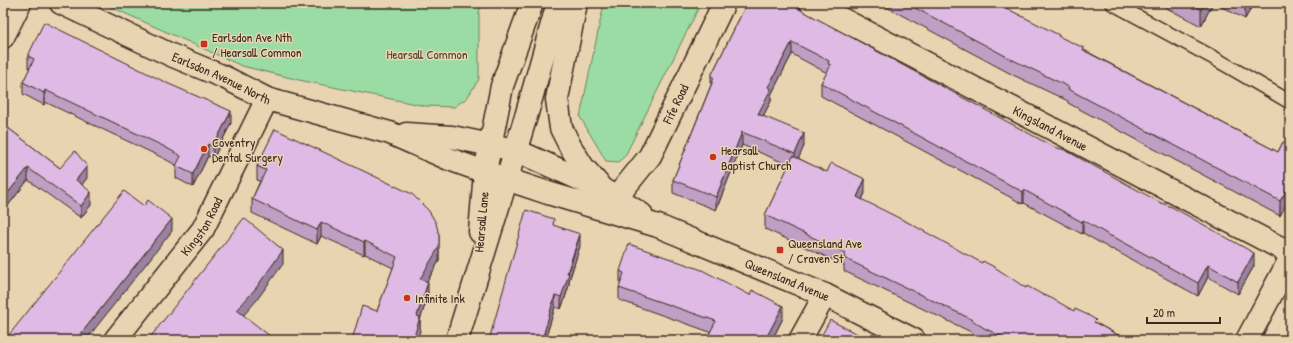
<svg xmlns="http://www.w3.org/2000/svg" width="1293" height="343" font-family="'Patrick Hand',sans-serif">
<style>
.green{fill:#9bdba4;stroke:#6b8261}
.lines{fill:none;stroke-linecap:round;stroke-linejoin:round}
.service-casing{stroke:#3b2a1e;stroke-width:16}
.minor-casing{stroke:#3b2a1e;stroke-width:25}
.secondary-casing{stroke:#3b2a1e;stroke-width:25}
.service{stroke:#e9d4b2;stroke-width:13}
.minor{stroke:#e9d4b2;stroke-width:22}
.secondary{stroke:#e9d4b2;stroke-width:22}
.wall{fill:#bfa0c4;stroke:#3b2a1e}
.shaded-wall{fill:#9b82a0;stroke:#3b2a1e}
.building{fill:#debae4;stroke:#3b2a1e}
.poi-dot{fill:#c8321e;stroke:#e9d4b2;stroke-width:1.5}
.labels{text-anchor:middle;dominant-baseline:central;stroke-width:3;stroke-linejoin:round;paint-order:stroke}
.poi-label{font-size:13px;fill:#3b2a1e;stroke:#e9d4b2;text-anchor:start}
.park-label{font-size:13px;fill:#494532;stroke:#e9d4b2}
.street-label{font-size:13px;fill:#3b2a1e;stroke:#e9d4b2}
</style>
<rect width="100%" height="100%" fill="#e9d4b2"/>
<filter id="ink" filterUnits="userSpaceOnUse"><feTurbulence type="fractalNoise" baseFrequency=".025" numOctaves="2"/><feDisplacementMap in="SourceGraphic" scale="8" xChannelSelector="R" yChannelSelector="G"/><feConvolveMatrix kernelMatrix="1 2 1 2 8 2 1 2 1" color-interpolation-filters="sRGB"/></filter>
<g filter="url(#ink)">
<path class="green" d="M102 3H482L479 12V79L467 98 454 107 425 106 299 80 242 66Z
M604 3H701L625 156 618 162 606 161 580 117Z"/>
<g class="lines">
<defs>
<path id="service" d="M1112 3 1214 58 1290 102"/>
<g id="minor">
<path id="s1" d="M811 3 1290 253"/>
<path d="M3 37 20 3"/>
<path id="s2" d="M616 198 650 156 724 3"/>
<path id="s3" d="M115 340 203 229 267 99"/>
<path d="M800 340 825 295"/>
<path d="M1247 340 1290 259"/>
</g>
<g id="secondary">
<path id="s4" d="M61 3 171 55 224 77 267 99 390 133 449 159 485 172 548 193 658 226 825 295 914 340"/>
<path d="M576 3 557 99 561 128 570 146 583 167 598 184"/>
<path d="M406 134 452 137 515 150 602 189 641 214"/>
<path d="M480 232 485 172 502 86 532 3"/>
<path d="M457 340 527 113 558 3"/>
</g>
</defs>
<use href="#service" class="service-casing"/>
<use href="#minor" class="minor-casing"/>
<use href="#secondary" class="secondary-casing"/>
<use href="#service" class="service"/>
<use href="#minor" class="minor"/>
<use href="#secondary" class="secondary"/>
</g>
<path class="wall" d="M747 3 1254 266 1238 294 1208 277 1198 296 1112 249V250L1083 233 1082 234 1024 203 1023 204 821 96V83L827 73 792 54 771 95V101L763 116 804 146 798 158 865 193 862 200 1026 288 1096 323 1127 340H982L969 331 844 271V265L765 229V215L789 165 742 145 716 210 673 193V180L711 85V76Z
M879 3H996L1084 50 1278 152 1283 142 1280 216 1068 103V101L1013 75Z
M1157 3H1213L1201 26Z
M1214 3H1254L1245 19Z
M28 56 231 123 213 159 208 156 193 187 176 178V165L163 158 45 102 44 105 23 94V82L30 68H28Z
M3 124 60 168 87 178 81 185 91 205 81 218 28 180 3 212Z
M257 166 439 249V261L427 282 428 296 420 320V331L377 311 393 268 365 254 364 255 321 236 317 244 252 213V199L260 181 257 180Z
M554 226 580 246 569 281V285L565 298 561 309 555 307 545 340H489Z
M620 271 783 318 772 340H706L710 332 619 300V288L621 284 620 283Z
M1290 307V327L1287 325V313Z"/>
<path class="shaded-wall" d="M1205 3H1213L1201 26V9Z
M1245 3H1254L1245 19Z
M792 42V54L771 95V101L758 126V114L768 87Z
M45 90V102L44 105V93Z
M231 111V123L213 159V147Z
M742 132V145L716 210V197Z
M804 133V146L795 167V154Z
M208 144V156L193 187V174Z
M87 166V178L76 193V180Z
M28 168V180L3 212V199Z
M865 179V193L857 211V197Z
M1290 184V198L1280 216V201Z
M1024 190V203L1023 204V192Z
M91 192V205L81 218V206Z
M172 219V231L86 340H76Z
M1083 220V233L1082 234V222Z
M321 222V236L317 244V230Z
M580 234V246L569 281V285L565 298 561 309V297Z
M439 235V261L420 293V279Z
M365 241V254L364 255V242Z
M283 250V264L256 301 237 323V310Z
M1254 253V266L1238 294V282Z
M1208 265V277L1198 296V283Z
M428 282V296L420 320V331L417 340H413L417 316Z
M555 295V307L545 340H542Z
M783 306V318L772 340H765Z"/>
<path class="building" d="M747 3H788L1054 147 1065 150 1161 203 1172 207 1254 253 1238 282 1208 265 1198 283 1112 236V237L1083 220 1082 222 1024 190 1023 192 821 83 831 65 828 64 829 61 792 42 768 87 771 89 758 114 804 133 795 154 742 132 716 197 673 180 714 78 711 76Z
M906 3H996L1059 35 1058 36 1084 48 1083 50 1278 152 1283 142 1290 145V184L1280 201 1068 89 1069 87 1013 60Z
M1190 3H1205L1201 9Z
M44 22 169 84 231 111 213 147 208 144 193 174 176 166 181 156 163 146 45 90 44 93 23 82 34 59 28 56Z
M3 124 60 168 75 151 87 166 76 180 91 192 81 206 28 168 3 199Z
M275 129 412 194 429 211 436 223 439 235V247L420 279 428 282 417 316 420 317 413 340H352L362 306 377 311 397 257 365 241 364 242 321 222 317 230 252 199 266 170 257 166Z
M793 156 827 172 831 163 865 179 857 197 911 224 982 263 983 261 996 268 1026 288 1027 286 1045 296 1046 295 1074 311 1075 309 1088 315 1096 320 1094 322 1127 340H1009L984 328 969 318 844 258 846 253 765 215Z
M124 191 144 206 148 200 172 219 76 340H5Z
M526 210 554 219 553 225 580 234 567 273H569L565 286 561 297 555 295 542 340H489Z
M244 218 283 250 256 288 237 310 275 340H148Z
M629 244 702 270 750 295 752 290 783 306 765 340H706L716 321 619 288 624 273 620 271Z
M1290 307V315L1287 313Z
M830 320 869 340H819Z"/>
</g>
<g class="poi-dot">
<rect x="200" y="40" width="8" height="8" rx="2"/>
<circle cx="204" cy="149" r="4"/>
<circle cx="713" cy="157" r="4"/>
<rect x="776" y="246" width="8" height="8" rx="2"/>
<circle cx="407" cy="298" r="4"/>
</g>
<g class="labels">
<g class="poi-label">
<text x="212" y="37">Earlsdon Ave Nth<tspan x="212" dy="15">/ Hearsall Common</tspan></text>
<text x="212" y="142">Coventry<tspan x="212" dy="15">Dental Surgery</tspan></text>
<text x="721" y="150">Hearsall<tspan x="721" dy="15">Baptist Church</tspan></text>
<text x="788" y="243">Queensland Ave<tspan x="788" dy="15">/ Craven St</tspan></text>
<text x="415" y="298">Infinite Ink</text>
</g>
<g class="park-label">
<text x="427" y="54">Hearsall Common</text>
</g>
<g class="street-label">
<text stroke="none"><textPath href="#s4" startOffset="177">Earlsdon Avenue North</textPath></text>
<text stroke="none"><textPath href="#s2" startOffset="112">Fife Road</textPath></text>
<text stroke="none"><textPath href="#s1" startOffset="270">Kingsland Avenue</textPath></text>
<text transform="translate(481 222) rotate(-85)">Hearsall Lane</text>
<text stroke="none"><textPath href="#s3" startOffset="143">Kingston Road</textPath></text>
<text stroke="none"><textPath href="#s4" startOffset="779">Queensland Avenue</textPath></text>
</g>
</g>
<rect width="1293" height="343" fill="none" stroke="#e9d4b2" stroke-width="16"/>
<rect x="8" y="8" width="1277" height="327" fill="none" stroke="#3b2a1e" stroke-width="1.5" filter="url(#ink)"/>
<path d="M1147 317v6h73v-6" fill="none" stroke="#3b2a1e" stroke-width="2"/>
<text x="1153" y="317" font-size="12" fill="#3b2a1e" stroke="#e9d4b2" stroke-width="3" paint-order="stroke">20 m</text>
</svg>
